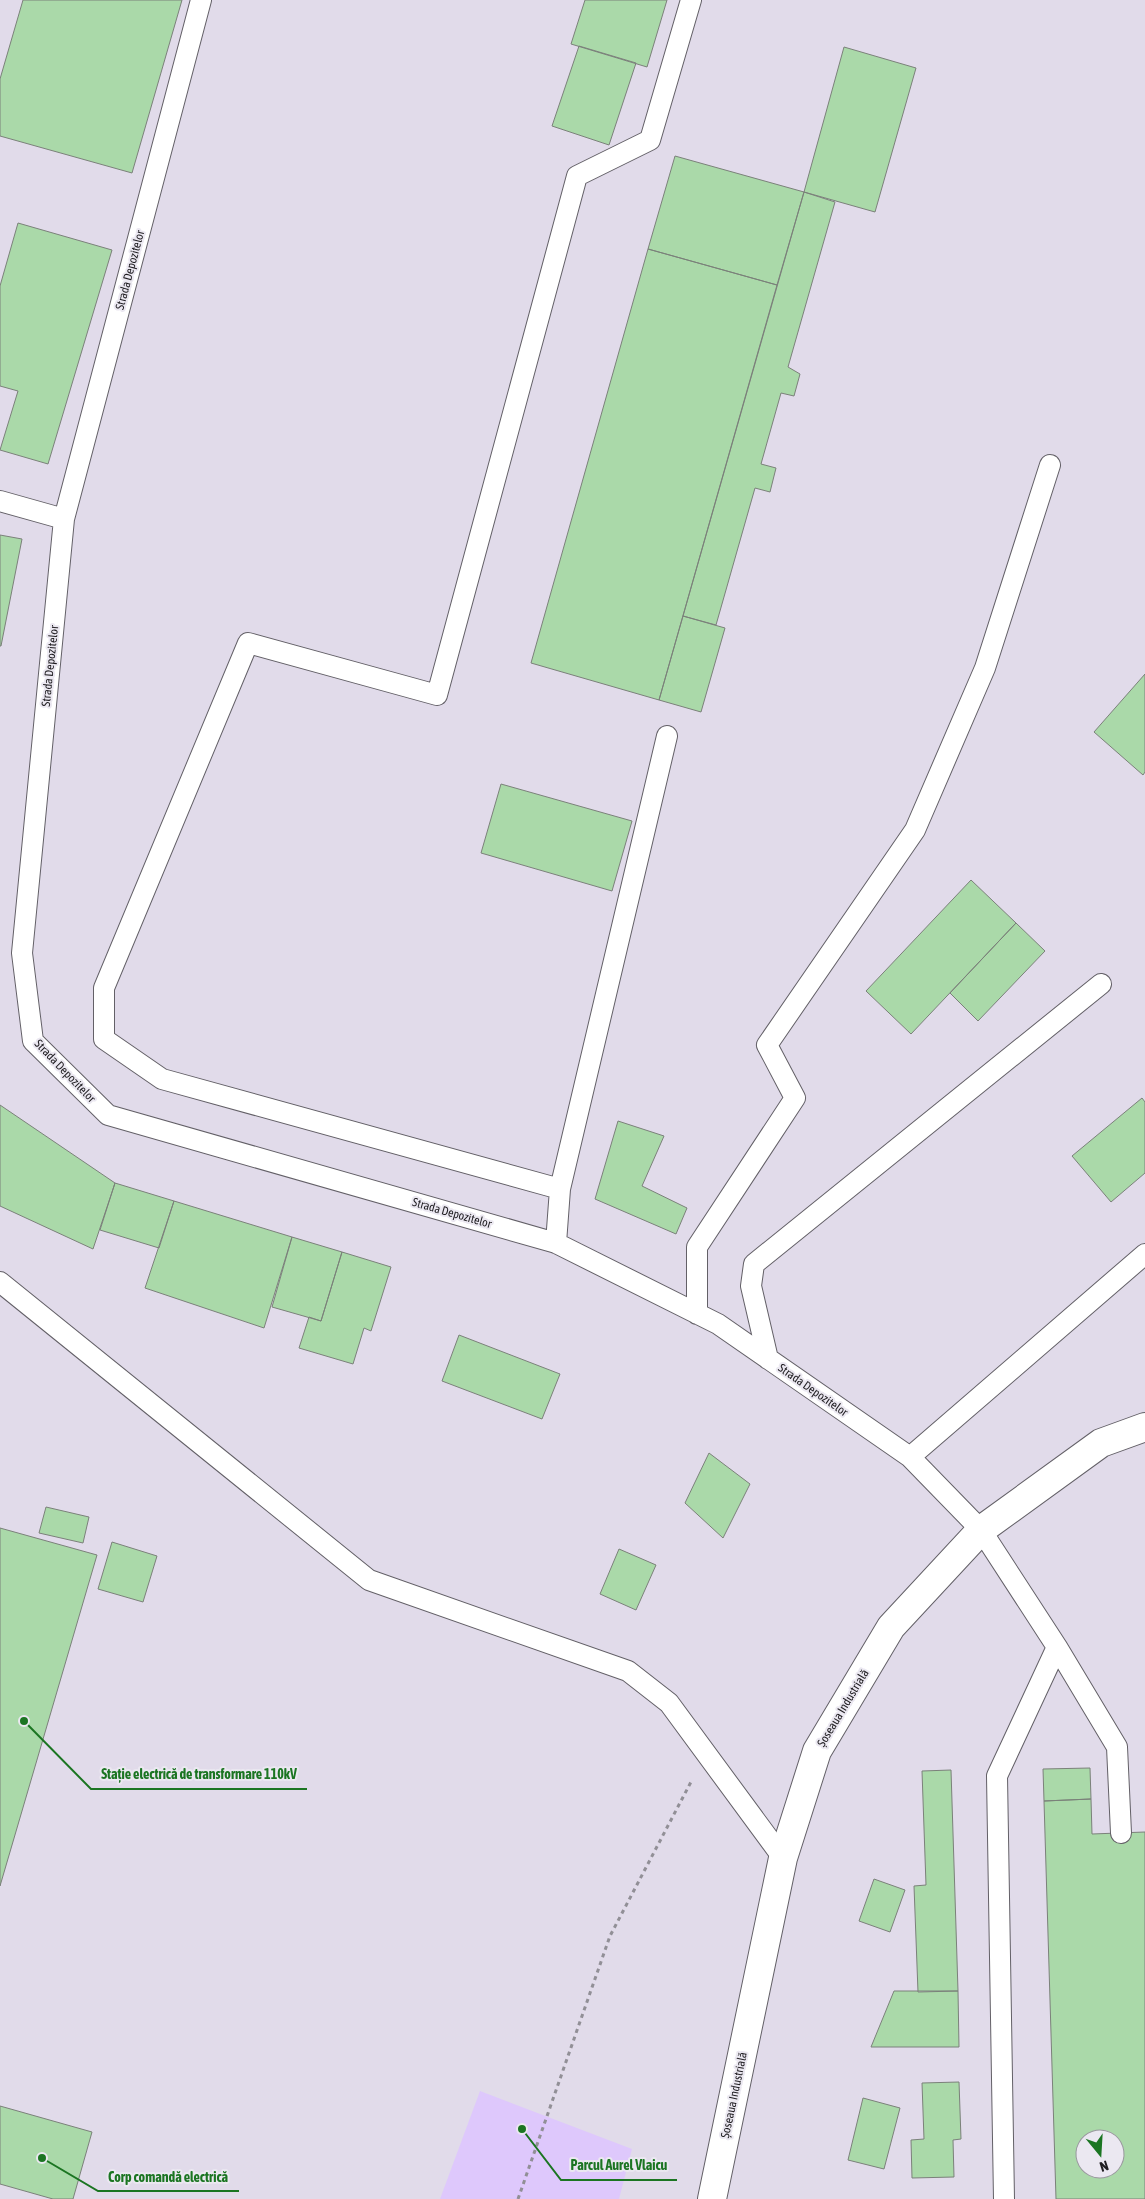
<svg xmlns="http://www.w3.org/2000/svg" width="1145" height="2199" font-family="'Asap Condensed',sans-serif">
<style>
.built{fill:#e1dbea;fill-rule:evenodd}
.green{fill:#dec8fc}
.building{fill:#aad9a9;stroke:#7b817a;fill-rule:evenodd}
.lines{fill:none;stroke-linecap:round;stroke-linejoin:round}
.service-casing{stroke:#636067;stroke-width:22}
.tertiary-casing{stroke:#636067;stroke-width:30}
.path{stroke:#918f96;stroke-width:3;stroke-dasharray:4 4;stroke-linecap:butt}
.service{stroke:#fff;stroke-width:20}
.tertiary{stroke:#fff;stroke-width:28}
.labels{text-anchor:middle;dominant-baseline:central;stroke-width:4;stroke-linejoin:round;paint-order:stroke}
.street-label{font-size:12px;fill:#1f1d21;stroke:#ebe8f1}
.leader{fill:none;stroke:#1b7522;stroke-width:2}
.callout-dot{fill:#1b7522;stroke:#ebe8f1;stroke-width:2}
.callout-label{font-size:14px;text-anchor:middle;font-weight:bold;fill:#1b7522;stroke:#ebe8f1;stroke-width:4;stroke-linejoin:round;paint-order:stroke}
</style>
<rect width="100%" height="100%" fill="#ebe8f1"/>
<path class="built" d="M0 0H1145V2199H0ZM1085 2139H1115V2169H1085Z"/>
<path class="green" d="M480 2091 632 2149 619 2199H440Z"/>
<path class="building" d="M23 0H182L132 173 0 136V79Z
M585 0H667L647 67 571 44Z
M579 46 636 63 609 145 552 126Z
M844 47 916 68 875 212 804 192Z
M675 156 804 192 777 285 648 249Z
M804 192 835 202 788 367 800 374 794 396 781 393 761 464 776 468 770 492 755 488 716 625 683 616Z
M18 223 112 250 48 464 0 450 18 391 0 386V286Z
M648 249 777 285 659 700 531 663Z
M0 535 22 539 1 646H0Z
M683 616 725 628 701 712 659 700Z
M1145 674V772L1143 775 1094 732Z
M501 784 632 821 612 891 481 853Z
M971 880 1016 923 911 1034 866 991Z
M1016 923 1045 951 978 1021 950 993Z
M1142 1098 1145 1102V1173L1111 1202 1072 1156Z
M0 1105 115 1183 93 1249 0 1206Z
M618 1121 664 1136 642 1186 687 1208 676 1234 595 1199Z
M115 1183 174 1201 159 1248 100 1230Z
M174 1201 292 1237 264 1328 145 1288Z
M292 1237 342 1252 321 1321 272 1307Z
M342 1252 391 1267 371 1331 364 1328 353 1364 299 1348 309 1317 321 1321Z
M459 1335 560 1374 542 1419 442 1381Z
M709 1453 750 1484 723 1538 685 1503Z
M46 1507 89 1517 83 1543 39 1533Z
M0 1528 97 1555 0 1886Z
M112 1542 157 1556 143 1602 98 1589Z
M619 1549 656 1565 636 1610 600 1594Z
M1090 1768 1091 1799 1044 1801 1043 1769Z
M951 1770 958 1991 918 1992 914 1886 926 1885 922 1771Z
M1091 1799 1092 1834 1145 1832V2199H1056L1044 1801ZM1085 2139H1115V2169H1085Z
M874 1879 905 1890 890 1932 859 1921Z
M894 1991H958L959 2047H871Z
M959 2082 961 2139 953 2140 954 2177 912 2178 911 2140 924 2139 922 2083Z
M863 2098 900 2108 884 2169 848 2160Z
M0 2106 92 2132 73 2199H53L0 2184Z"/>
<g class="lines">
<defs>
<path id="service" d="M201 0 64 519 22 953 33 1041 108 1115 556 1243 718 1324 910 1457 981 1530 1057 1647 997 1776 1004 2199
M0 501 64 519
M560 1189 667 736
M556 1243 560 1189 162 1079 104 1039V988L248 643 437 695 577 176 650 140 691 0
M0 1282 369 1580 628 1671 669 1703 783 1858
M697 1314V1247L795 1098 767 1045 915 830 985 668 1050 465
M768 1359 751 1286 754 1264 1101 984
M910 1457 1145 1254
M1057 1647 1117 1747 1121 1833"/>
<path id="tertiary" d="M712 2199 783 1858 817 1751 891 1627 981 1530 1101 1443 1145 1427"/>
</defs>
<use href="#service" class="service-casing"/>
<use href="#tertiary" class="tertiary-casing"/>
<path class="path" d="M518 2199 610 1936 692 1780"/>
<use href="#service" class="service"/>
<use href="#tertiary" class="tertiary"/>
</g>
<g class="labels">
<g class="street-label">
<text transform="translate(130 270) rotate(-75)">Strada Depozitelor</text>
<text transform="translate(50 666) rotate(-84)">Strada Depozitelor</text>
<text transform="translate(65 1071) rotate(46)">Strada Depozitelor</text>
<text transform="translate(452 1213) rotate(16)">Strada Depozitelor</text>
<text transform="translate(813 1390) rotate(35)">Strada Depozitelor</text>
<text transform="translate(843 1708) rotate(-59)">Șoseaua Industrială</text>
<text transform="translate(734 2095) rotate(-78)">Șoseaua Industrială</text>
</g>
</g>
<path class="leader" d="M24 1721L91 1789H307M522 2129L561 2180H677M42 2158L98 2191H239"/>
<g class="callout-dot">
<circle cx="24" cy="1721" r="5"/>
<circle cx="522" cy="2129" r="5"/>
<circle cx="42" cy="2158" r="5"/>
</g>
<g class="callout-label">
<text x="199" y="1779">Stație electrică de transformare 110kV</text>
<text x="619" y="2170">Parcul Aurel Vlaicu</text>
<text x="168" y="2182">Corp comandă electrică</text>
</g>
<g transform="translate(1100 2154) rotate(162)"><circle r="24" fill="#ebe8f1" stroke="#99979e"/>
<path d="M0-4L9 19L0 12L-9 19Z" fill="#1b7522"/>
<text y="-8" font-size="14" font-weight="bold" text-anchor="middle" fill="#1f1d21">N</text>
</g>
</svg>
